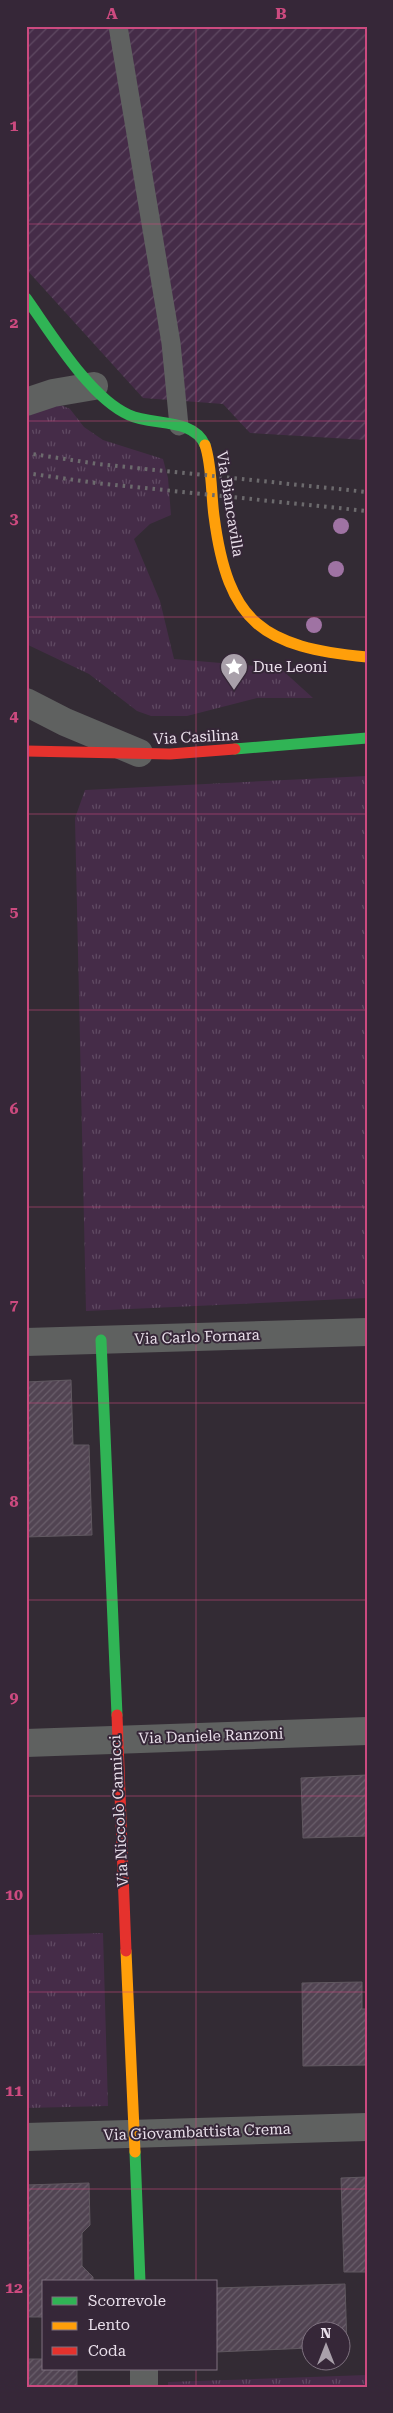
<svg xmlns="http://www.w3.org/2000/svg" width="393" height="2413" font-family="'Roboto Serif',serif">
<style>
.grass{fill:url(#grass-tufts)}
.garden{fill:url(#garden-furrows)}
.building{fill:url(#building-hatch);stroke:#605860}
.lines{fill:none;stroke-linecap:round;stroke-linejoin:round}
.lane{stroke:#5f6160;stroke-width:19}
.street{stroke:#5f6160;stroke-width:28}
.fast{stroke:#30b455;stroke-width:11}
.slow{stroke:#ff9f0a;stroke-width:11}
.jam{stroke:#e5322d;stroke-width:11}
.rail{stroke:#6c6a6d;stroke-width:4;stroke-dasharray:2.5 5;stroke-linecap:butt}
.tree{fill:#9f73a3}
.grid{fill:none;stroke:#cc4a7f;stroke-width:1;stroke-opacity:0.55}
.labels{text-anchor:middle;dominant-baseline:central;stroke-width:4;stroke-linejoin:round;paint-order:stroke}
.street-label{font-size:15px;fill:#e9dfea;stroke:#362738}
.poi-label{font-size:15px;fill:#e9dfea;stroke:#362738;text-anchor:start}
.neatline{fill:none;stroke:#cc4a7f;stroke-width:2}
.grid-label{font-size:16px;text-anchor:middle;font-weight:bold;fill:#cc4a7f}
</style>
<defs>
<pattern id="grass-tufts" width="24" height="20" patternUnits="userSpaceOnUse" patternTransform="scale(1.25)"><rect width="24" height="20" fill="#452c48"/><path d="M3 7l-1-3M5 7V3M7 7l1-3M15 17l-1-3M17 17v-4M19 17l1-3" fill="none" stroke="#604a63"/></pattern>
<pattern id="garden-furrows" width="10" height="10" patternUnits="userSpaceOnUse" patternTransform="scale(1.25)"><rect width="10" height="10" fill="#452c48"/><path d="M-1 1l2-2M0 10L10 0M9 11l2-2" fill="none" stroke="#604a63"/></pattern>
<pattern id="building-hatch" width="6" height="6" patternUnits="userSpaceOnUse" patternTransform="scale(1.25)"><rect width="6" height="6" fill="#514452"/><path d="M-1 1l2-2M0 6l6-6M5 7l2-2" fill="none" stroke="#6a5f6b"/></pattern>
</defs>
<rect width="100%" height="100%" fill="#332b34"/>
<path class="grass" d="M49 400 70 409 84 427 103 440 163 459 168 478 171 515 150 524 134 539 160 601 174 659 280 668 313 698H257L187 716H151L137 711 89 674 26 644V412Z
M367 776V1298L86 1311 75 818 85 790Z
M103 1933 108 2106 26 2108V1935Z
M367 2375V2387H168V2382Z"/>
<path class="garden" d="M26 26H367V440L250 433 223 404 143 398 26 269Z"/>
<path class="building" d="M71 1380 73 1445H89L92 1535 26 1537V1382Z
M367 1775V1836L303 1838 301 1778Z
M362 1982V2009H367V2065L303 2066 302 1983Z
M367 2177V2272H344L341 2178Z
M89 2183 90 2225 82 2233V2266L93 2277V2282H44V2317H26V2291H28L26 2185Z
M345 2284 347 2347H340V2330H310V2348L216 2352V2288Z
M29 2359H44V2369H77V2387H26V2376H29Z"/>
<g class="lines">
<path class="lane" d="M118 26 171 343 179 426"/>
<path class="street" d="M26 402 53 393 94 386
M26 702 65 722 139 753
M26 1342 367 1332
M26 1743 367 1731
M26 2137 367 2127
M144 2369V2387"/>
<path class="fast" d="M26 298C51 333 90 398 129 415 152 426 193 417 205 445
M235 749 367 738
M101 1340 117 1715
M135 2152 140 2282"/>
<path class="slow" d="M205 445C212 465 211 494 214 516 228 624 263 647 367 657
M126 1951 135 2152"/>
<path class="jam" d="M26 751 170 754 235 749
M117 1715 126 1951"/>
<path class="rail" d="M26 453 98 464 367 492
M26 473 96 483 367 511"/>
</g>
<g class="tree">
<circle cx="341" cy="526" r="8"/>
<circle cx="336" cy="569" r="8"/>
<circle cx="314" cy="625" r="8"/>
</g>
<path class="grid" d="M196 26V2282M26 224H367M26 421H367M26 617H367M26 814H367M26 1010H367M26 1207H367M26 1403H367M26 1600H367M26 1796H367M26 1992H367M26 2189H367M196 2369V2387"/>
<defs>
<symbol id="sight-pin" viewBox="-11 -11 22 30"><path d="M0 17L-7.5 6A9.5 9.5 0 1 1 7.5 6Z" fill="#a9a0aa" stroke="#362738"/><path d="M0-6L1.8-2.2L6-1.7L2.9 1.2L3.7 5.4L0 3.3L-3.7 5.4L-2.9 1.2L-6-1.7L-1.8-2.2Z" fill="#fff"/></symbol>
</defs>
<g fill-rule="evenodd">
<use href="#sight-pin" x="218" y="651" width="32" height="43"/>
</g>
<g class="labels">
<g class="street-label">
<text transform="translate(230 504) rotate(81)">Via Biancavilla</text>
<text transform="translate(196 737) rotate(-3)">Via Casilina</text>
<text transform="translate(197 1337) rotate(-2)">Via Carlo Fornara</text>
<text transform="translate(211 1736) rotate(-2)">Via Daniele Ranzoni</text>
<text transform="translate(119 1811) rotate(-93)">Via Niccolò Cannicci</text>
<text transform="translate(197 2132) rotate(-2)">Via Giovambattista Crema</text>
</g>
<g class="poi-label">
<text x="253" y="667">Due Leoni</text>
</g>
</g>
<rect width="393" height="2413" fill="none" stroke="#362738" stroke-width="55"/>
<rect x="42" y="2280" width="175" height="90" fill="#362738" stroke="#7e717f"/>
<rect x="52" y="2297" width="25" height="8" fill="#30b455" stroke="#7e717f"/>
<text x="88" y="2306" font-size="15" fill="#e9dfea">Scorrevole</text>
<rect x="52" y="2322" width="25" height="8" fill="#ff9f0a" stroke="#7e717f"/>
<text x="88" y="2330" font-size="15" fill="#e9dfea">Lento</text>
<rect x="52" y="2347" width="25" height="8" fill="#e5322d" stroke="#7e717f"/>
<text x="88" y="2356" font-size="15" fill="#e9dfea">Coda</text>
<g transform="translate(326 2346)"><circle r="24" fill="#362738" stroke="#7e717f"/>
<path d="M0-4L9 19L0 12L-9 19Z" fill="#a9a0aa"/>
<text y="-8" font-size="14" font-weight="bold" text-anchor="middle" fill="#e9dfea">N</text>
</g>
<rect x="28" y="28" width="338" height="2358" class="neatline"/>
<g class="grid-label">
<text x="112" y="19">A</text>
<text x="281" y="19">B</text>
<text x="14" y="131">1</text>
<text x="14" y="328">2</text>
<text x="14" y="524">3</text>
<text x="14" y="721">4</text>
<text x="14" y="917">5</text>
<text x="14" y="1114">6</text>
<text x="14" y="1310">7</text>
<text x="14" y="1507">8</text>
<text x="14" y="1703">9</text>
<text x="14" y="1900">10</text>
<text x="14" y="2096">11</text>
<text x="14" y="2293">12</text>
</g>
</svg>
